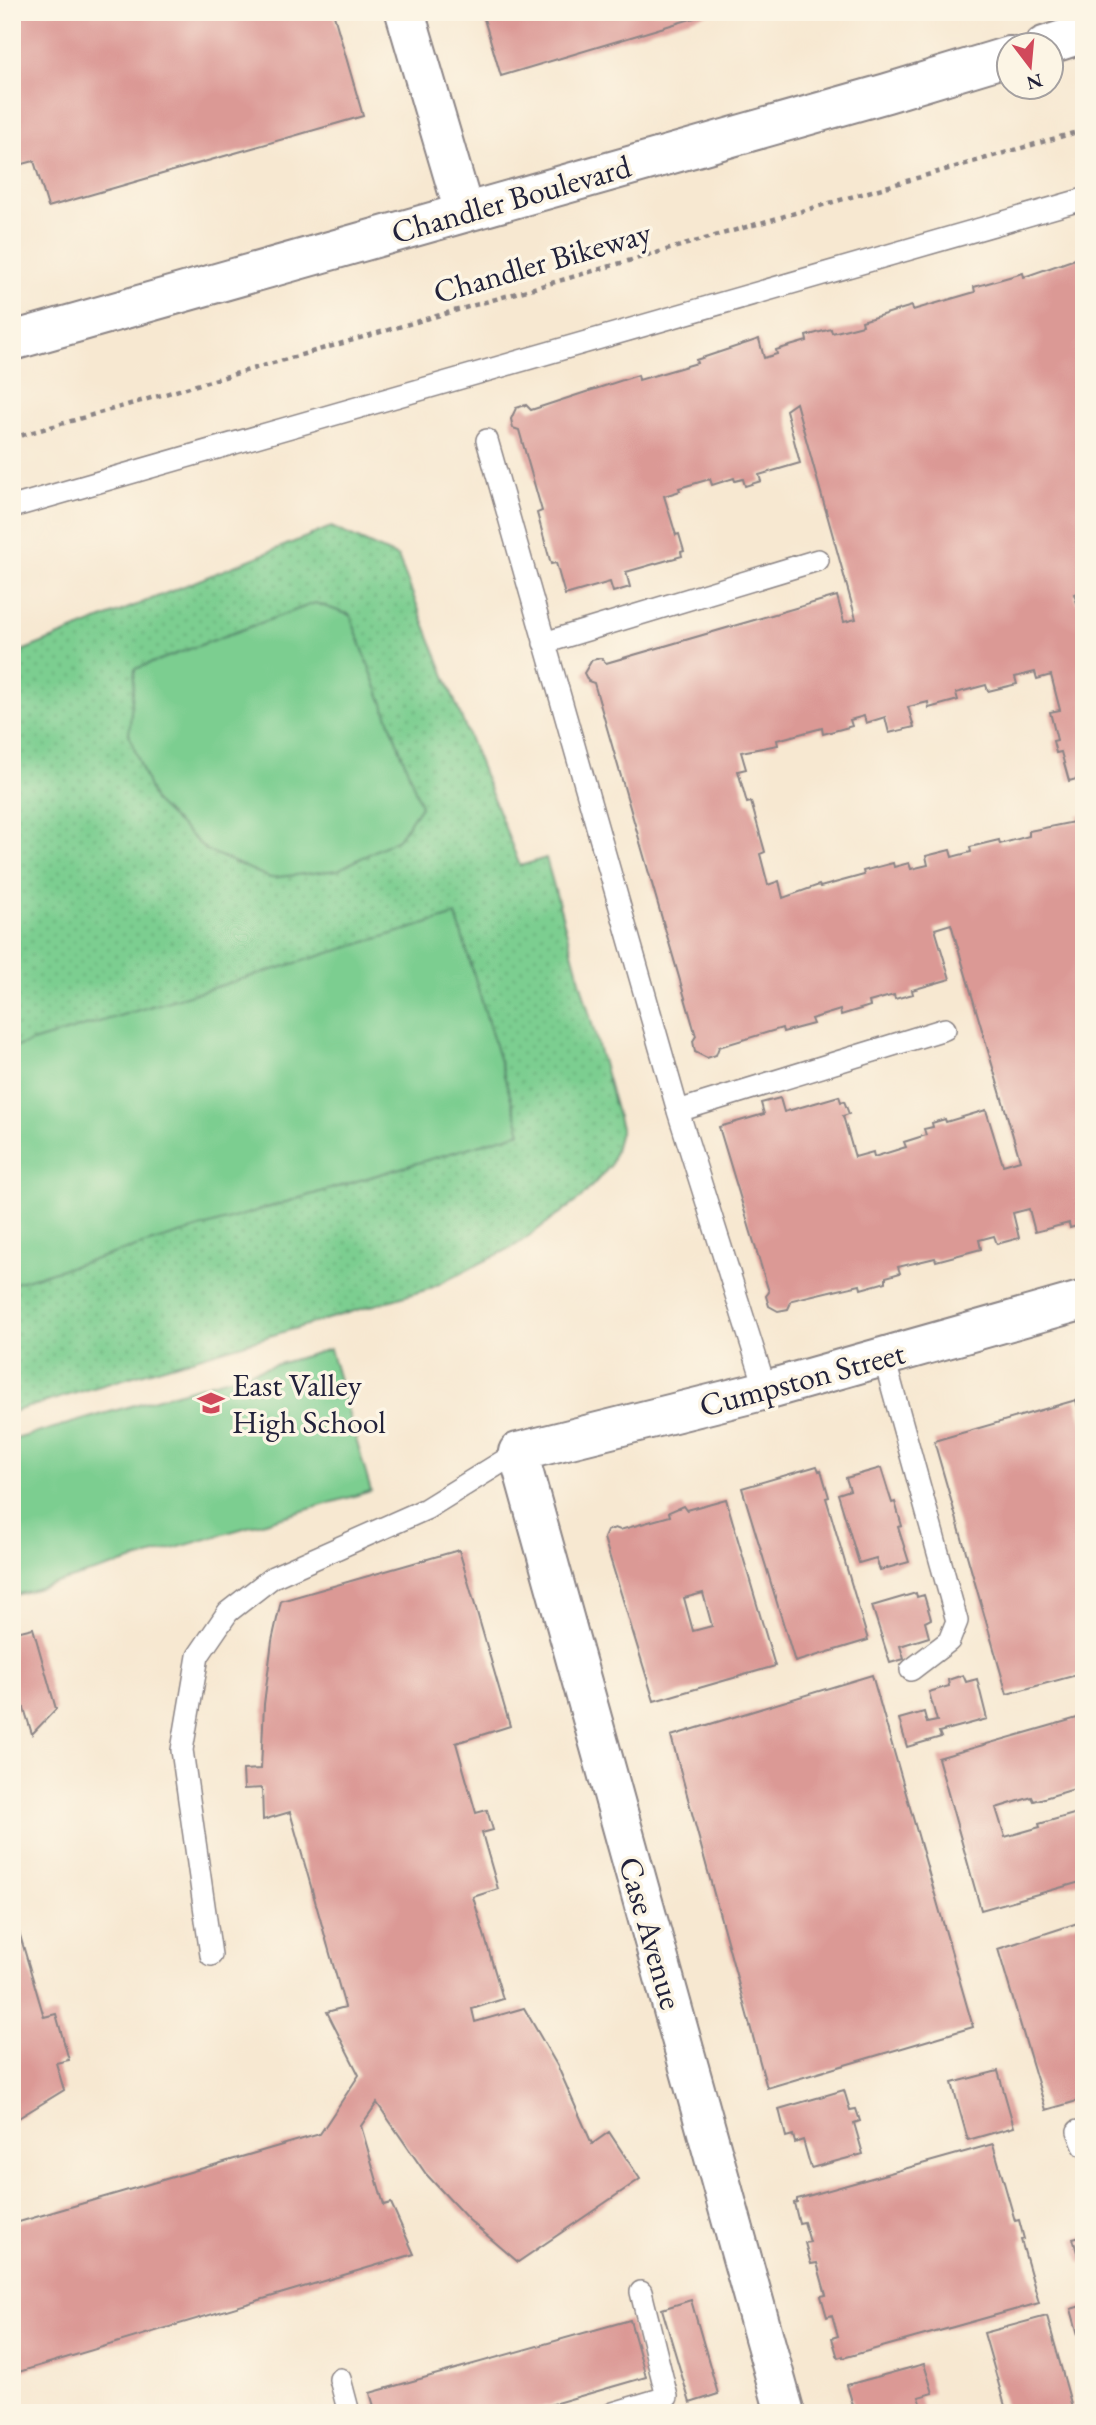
<svg xmlns="http://www.w3.org/2000/svg" width="1096" height="2425" font-family="'EB Garamond',serif">
<style>
.green{fill:url(#green-dots);stroke:#4f7866;stroke-width:2}
.pitch{fill:#7cce90;stroke:#4f7866;stroke-width:2}
.building{fill:#db9995;fill-rule:evenodd}
.lines{fill:none;stroke-linecap:round;stroke-linejoin:round}
.lane-casing{stroke:#8c8586;stroke-width:24}
.street-casing{stroke:#8c8586;stroke-width:42}
.secondary-casing{stroke:#8c8586;stroke-width:42}
.path{stroke:#8c8586;stroke-width:4.5;stroke-dasharray:5 5;stroke-linecap:butt}
.lane{stroke:#fff;stroke-width:21}
.street{stroke:#fff;stroke-width:38}
.secondary{stroke:#fff;stroke-width:38}
.labels{text-anchor:middle;dominant-baseline:central;stroke-width:7;stroke-linejoin:round;paint-order:stroke}
.street-label{font-size:32px;fill:#22223b;stroke:#fcf5e5}
.poi-label{font-size:32px;fill:#22223b;stroke:#fcf5e5;text-anchor:start}
</style>
<defs>
<pattern id="green-dots" width="8" height="8" patternUnits="userSpaceOnUse" patternTransform="scale(1.75)"><rect width="8" height="8" fill="#7cce90"/><path d="M2 2h.1M6 6h.1" fill="none" stroke="#6bb17d" stroke-width="1.8" stroke-linecap="round"/></pattern>
</defs>
<rect width="100%" height="100%" fill="#fcf5e5"/>
<filter id="ink" filterUnits="userSpaceOnUse"><feTurbulence type="fractalNoise" baseFrequency=".0143" numOctaves="2"/><feDisplacementMap in="SourceGraphic" scale="14" xChannelSelector="R" yChannelSelector="G"/><feConvolveMatrix kernelMatrix="1 2 1 2 8 2 1 2 1" color-interpolation-filters="sRGB"/></filter>
<filter id="wash" filterUnits="userSpaceOnUse"><feTurbulence type="fractalNoise" baseFrequency=".00686" numOctaves="4" result="noise"/><feDisplacementMap in="SourceGraphic" scale="28" xChannelSelector="R" yChannelSelector="G"/><feGaussianBlur stdDeviation="1.57" result="paint"/><feColorMatrix in="noise" values="0 0 0 0 0 0 0 0 0 0 0 0 0 0 0 0 0 1.4 0 .05"/><feComposite in="paint" operator="in"/></filter>
<g filter="url(#wash)">
<rect width="100%" height="100%" fill="#f7e8d1"/>
<path class="green" d="M331 527 398 557 520 866 546 858 621 1128 611 1165 581 1198 515 1246 429 1289 12 1412V655Z"/>
<path class="pitch" d="M315 603 350 615 421 806 398 839 338 870 270 878 206 850 154 801 129 734 135 669Z
M456 915 521 1132 12 1284V1048Z
M330 1349 371 1491 12 1596V1440Z"/>
<g id="blocks">
<path class="building" d="M12 12H333L363 116 48 207 34 161 12 167Z
M482 12H711V13L501 76Z
M1081 257 1084 261V592L1074 594 1077 603 1084 601V777L1069 781 1061 752 1056 753 1053 741 1057 740 1050 712 1060 710 1051 675 1037 679 1035 672 1015 677 1017 684 988 691 986 685 956 693 958 700 929 708 928 702 908 707 914 727 889 733 885 717 866 723 864 716 850 720 852 726 823 734 822 728 777 740 778 745 741 752 746 769 738 771 747 803 751 802 765 852 760 854 768 885 779 881 783 898 819 885 820 887 864 875 863 871 893 863 894 867 909 863 911 869 928 865 926 856 950 850 952 857 971 852 970 847 999 840 1000 844 1029 836V831L1079 821 1077 815 1084 814V1224L1070 1228 1069 1223 1035 1232 1029 1209 1013 1213 1019 1238 997 1244 994 1236 979 1240 981 1249 936 1261 935 1258 898 1267 900 1273 886 1277V1282L861 1289 860 1285 834 1291V1290L792 1300 788 1309 778 1311 769 1306 766 1296 769 1292 719 1127 764 1114 761 1103 780 1098 784 1112 839 1096 841 1102 844 1101 849 1114 843 1116 855 1157 873 1152 874 1157 906 1147 904 1142 926 1135 924 1129 933 1127 932 1123 945 1119 946 1122 986 1110 1003 1165 1020 1160 951 924 935 929 950 979 912 990 913 994 895 999 894 995 869 1002 870 1006 841 1015 840 1010 811 1019 813 1024 783 1032 782 1028 719 1047 716 1055 707 1058 695 1052 693 1041 696 1036 594 683 588 681 584 673 592 660 601 658 606 663 837 596 844 622 856 619 796 403 786 410 800 463 759 475 761 481 745 486 743 479 735 481 734 478 712 485 710 479 679 488 680 491 664 496 676 535 679 534 684 551 681 552 682 556 626 572 630 587 613 592 610 582 565 595 556 563 551 564 537 513 542 511 519 430 513 428 511 419 516 408 526 405 531 410 638 375 639 380 697 363 696 360 759 339 764 358 777 354 776 350 807 341 806 336 831 329 832 333 863 325 862 321 912 306 913 310 975 292 974 287 1023 273 1024 277Z
M1076 1400 1084 1428V1673L1007 1694 934 1441Z
M817 1466 819 1471 821 1470 829 1497 826 1498 868 1640 795 1662 742 1488Z
M881 1468 892 1503 895 1502 902 1526 898 1527 909 1562 880 1570 876 1558 859 1563 838 1494 850 1490 846 1478Z
M726 1499 775 1666 654 1701 604 1538 607 1531 615 1528 620 1530 670 1516 669 1512 683 1506 686 1510ZM703 1593 712 1626 693 1631 684 1598Z
M459 1550 510 1726 456 1743 476 1813 487 1810 493 1830 482 1833 498 1889 473 1897 503 1999 472 2009 475 2022 524 2008 558 2067 592 2144 609 2132 640 2179 518 2262 469 2220 426 2174 377 2103 361 2126 384 2205 391 2203 414 2254 12 2374V2224L320 2134 359 2075 327 2012 345 2007 290 1812 263 1820 262 1788 244 1789 243 1770 261 1769 264 1704 272 1641 281 1601Z
M916 1593 917 1597 924 1595 931 1619 925 1622 929 1637 900 1646 904 1659 890 1663 872 1606Z
M33 1628 56 1709 32 1734 24 1708 12 1712V1633Z
M872 1675 973 2027 767 2088 671 1736Z
M963 1675 966 1682 977 1679 987 1719 939 1732 941 1737 907 1747 899 1719 924 1712 927 1723 937 1721 929 1692 949 1686 948 1680Z
M1084 1716V1785L1078 1786V1788L1034 1801 1032 1797 996 1808 1005 1837 1040 1827 1039 1824 1084 1811V1881L981 1910 938 1758Z
M12 1908 44 2017 56 2014 69 2060 56 2063 64 2090 12 2122Z
M1084 1921V2056L1078 2057 1084 2079V2099L1046 2110 998 1949Z
M998 2071 1014 2127 968 2140 952 2083Z
M844 2090 850 2110 856 2109 860 2121 854 2123 863 2154 811 2168 803 2140 795 2143 793 2135 786 2137 779 2109Z
M993 2144 1015 2221 1019 2220 1024 2239 1021 2240 1039 2303 843 2358V2356L838 2358 832 2338 838 2336 832 2315 827 2317 821 2296 826 2295 817 2263 811 2264 805 2243 810 2242 804 2222 799 2223 794 2203 797 2202V2199Z
M1084 2235V2262L1080 2263 1073 2238Z
M691 2300 718 2394 690 2403 662 2309Z
M1084 2305V2352L1083 2353 1071 2309Z
M1047 2316 1072 2407 1050 2413H1007L984 2333Z
M630 2320 646 2377 522 2413H376L370 2393Z
M924 2364 933 2393 919 2397 924 2413H847L846 2407 853 2405 847 2385Z"/>
</g>
</g>
<g filter="url(#ink)">
<use href="#blocks" fill-opacity="0" stroke="#8c8586" stroke-width="2"/>
<g class="lines">
<defs>
<path id="lane" d="M487 440 678 1111 766 1390
M12 507 1084 199
M544 643 818 560
M678 1111 945 1029
M884 1358 957 1621 949 1641 911 1670
M211 1955 182 1750 198 1656 228 1612 273 1577 426 1509 518 1452
M1078 2131 1084 2146
M340 2379 349 2413
M613 2413 667 2397 641 2292"/>
<path id="street" d="M405 12 464 212
M785 2413 518 1452 766 1390 1084 1300"/>
<path id="secondary" d="M1044 46 1084 33
M12 341 887 93 1009 56"/>
</defs>
<use href="#lane" class="lane-casing"/>
<use href="#street" class="street-casing"/>
<use href="#secondary" class="secondary-casing"/>
<path class="path" d="M12 438 1084 130"/>
<use href="#lane" class="lane"/>
<use href="#street" class="street"/>
<use href="#secondary" class="secondary"/>
</g>
</g>
<defs>
<symbol id="school-bare" viewBox="-9 -9 18 18"><path d="M0-5L7-2L0 1L-7-2ZM-4 1L0 2.5L4 1V4Q0 6-4 4Z" fill="#d1495b" stroke="#fcf5e5" stroke-width="2.5" paint-order="stroke"/></symbol>
</defs>
<g fill-rule="evenodd">
<use href="#school-bare" x="192" y="1384" width="38" height="38"/>
</g>
<g class="labels">
<g class="street-label">
<text transform="translate(511 199) rotate(-16)">Chandler Boulevard</text>
<text transform="translate(542 262) rotate(-16)">Chandler Bikeway</text>
<text transform="translate(802 1379) rotate(-15)">Cumpston Street</text>
<text transform="translate(651 1933) rotate(74)">Case Avenue</text>
</g>
<g class="poi-label">
<text x="232" y="1385">East Valley<tspan x="232" dy="37">High School</tspan></text>
</g>
</g>
<rect width="1096" height="2425" fill="none" stroke="#fcf5e5" stroke-width="42"/>
<g transform="translate(1030 66) rotate(164)"><circle r="33" fill="#fcf5e5" stroke="#a5a1a1" stroke-width="2"/>
<path d="M0-5L12 26L0 18L-12 26Z" fill="#d1495b"/>
<text y="-10" font-size="19" font-weight="bold" text-anchor="middle" fill="#22223b">N</text>
</g>
</svg>
